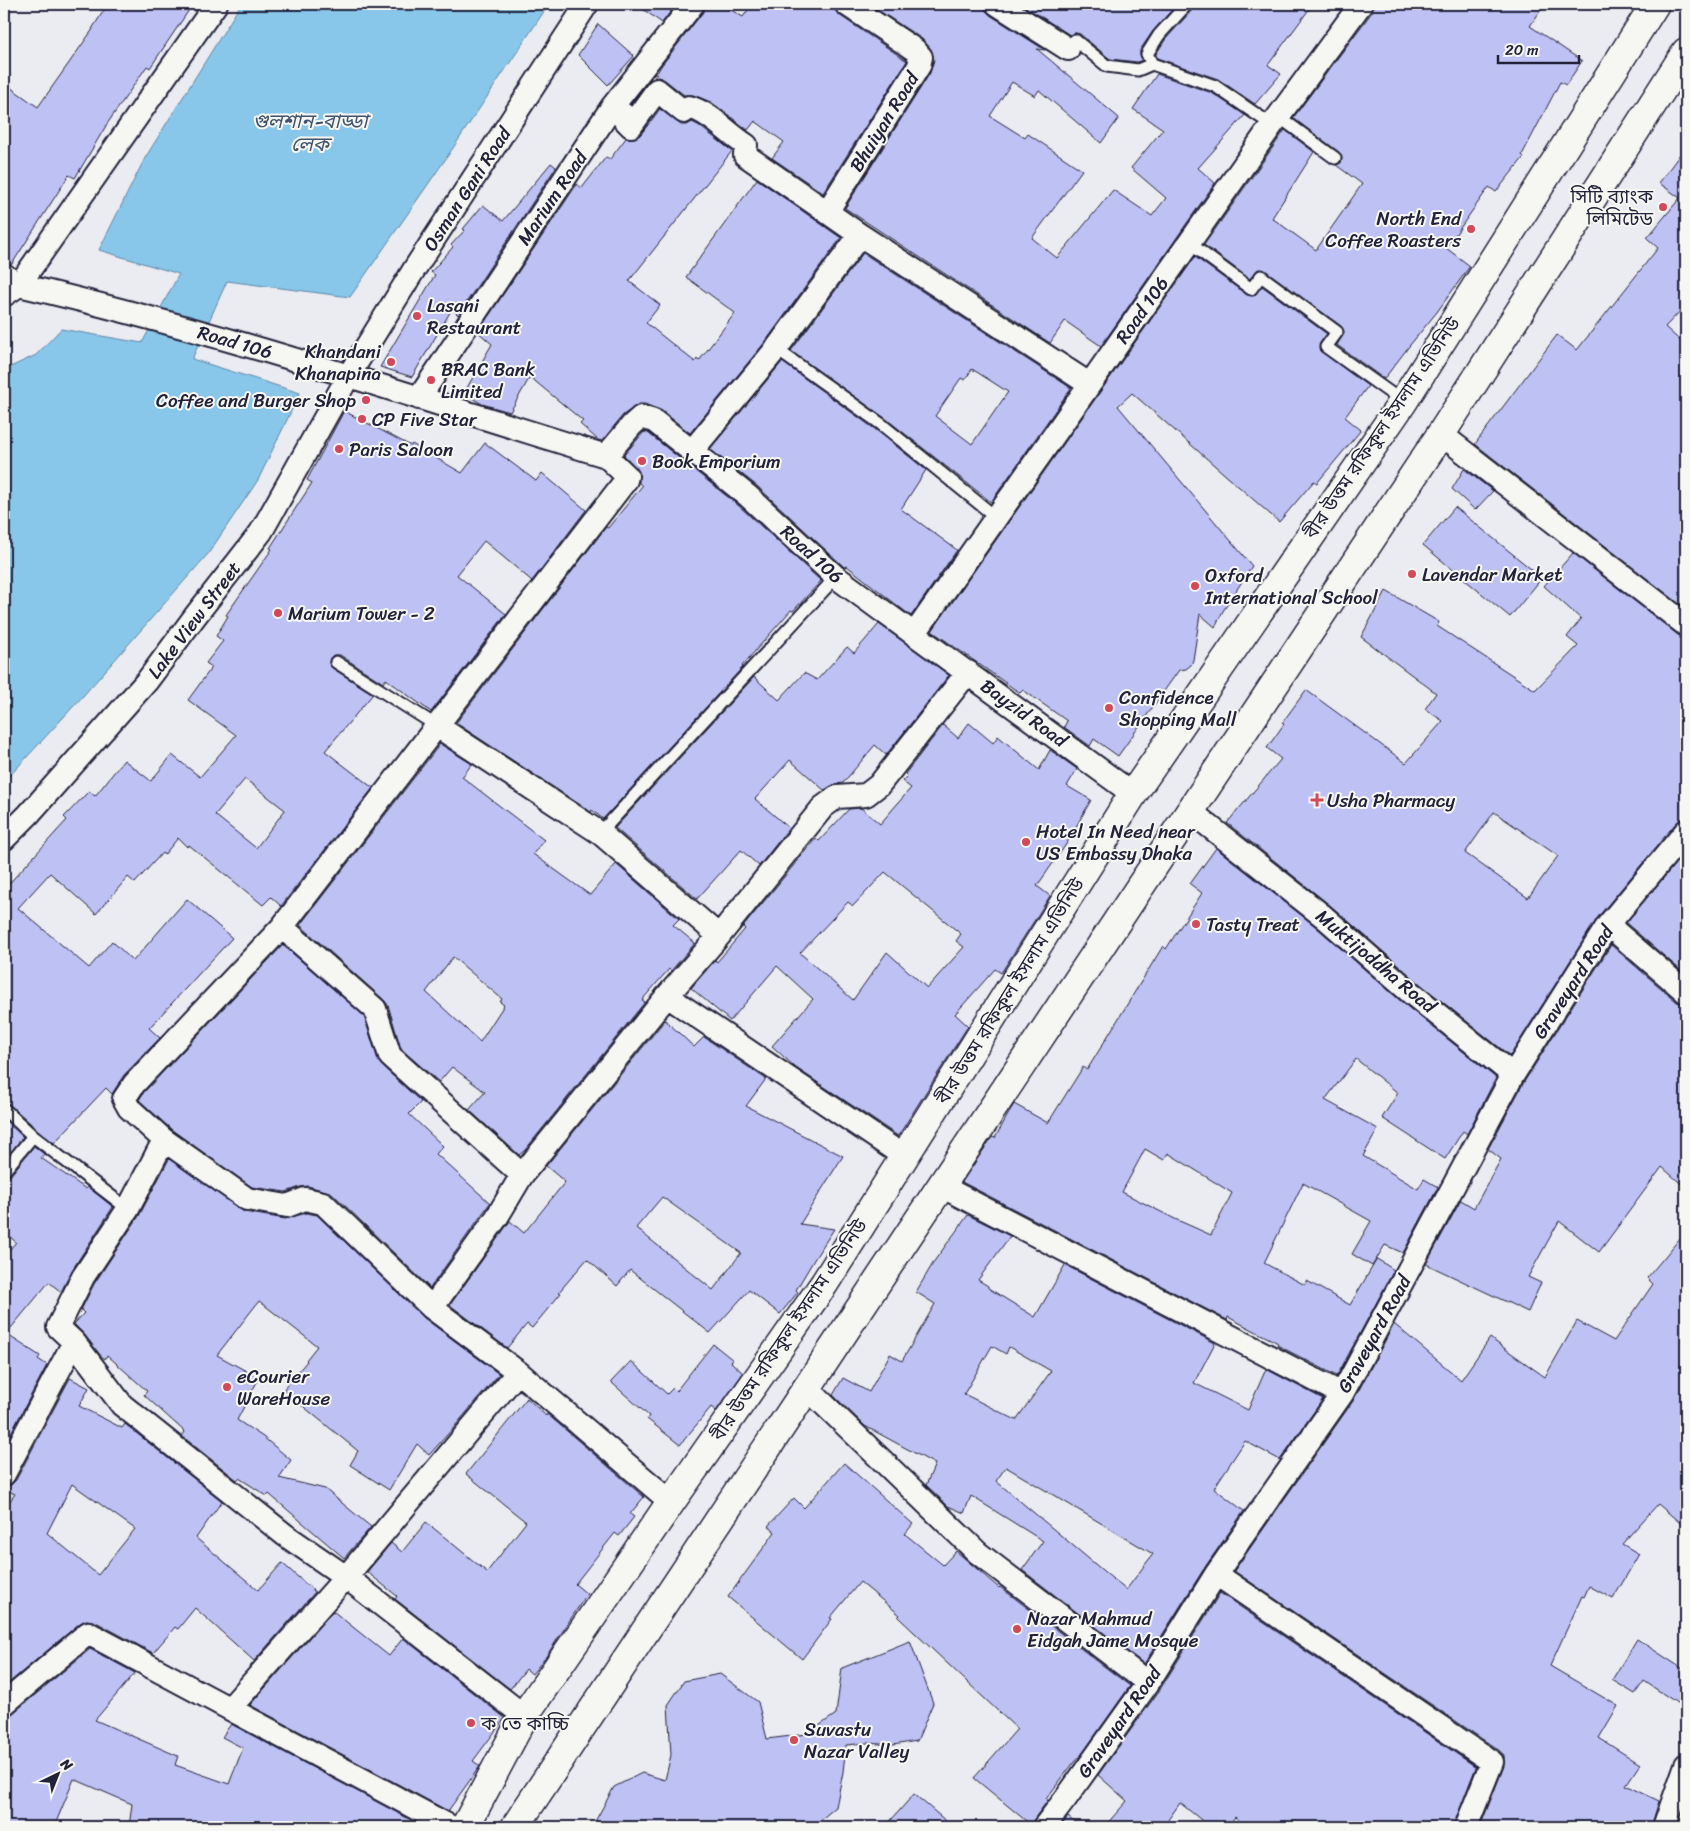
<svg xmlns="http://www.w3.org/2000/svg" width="1690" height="1831" font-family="Sriracha,'Noto Sans Bengali',sans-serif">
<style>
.water{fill:#88c7e9;stroke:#5f85a3}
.building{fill:#bec1f3;stroke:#22223b;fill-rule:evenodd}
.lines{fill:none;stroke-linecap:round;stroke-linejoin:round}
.service-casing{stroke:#22223b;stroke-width:15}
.minor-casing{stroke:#22223b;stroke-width:26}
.primary-casing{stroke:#22223b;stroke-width:31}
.service{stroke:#f6f6f2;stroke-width:11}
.minor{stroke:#f6f6f2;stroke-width:22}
.primary{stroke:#f6f6f2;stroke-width:28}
.poi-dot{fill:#d1495b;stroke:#f6f6f2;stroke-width:2}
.labels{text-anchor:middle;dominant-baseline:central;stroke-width:4;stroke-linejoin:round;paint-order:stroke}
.street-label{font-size:19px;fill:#22223b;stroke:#f6f6f2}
.poi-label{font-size:19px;fill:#22223b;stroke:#f6f6f2;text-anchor:start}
.water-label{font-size:20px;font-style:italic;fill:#41546f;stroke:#f6f6f2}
</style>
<rect width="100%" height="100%" fill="#ebebf2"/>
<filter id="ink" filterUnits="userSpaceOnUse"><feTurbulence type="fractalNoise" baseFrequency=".02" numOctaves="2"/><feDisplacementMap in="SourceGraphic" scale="10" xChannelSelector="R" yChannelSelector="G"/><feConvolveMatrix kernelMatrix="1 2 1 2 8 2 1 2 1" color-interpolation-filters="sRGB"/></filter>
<g filter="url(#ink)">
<path class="water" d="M241 4H549L447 157 350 297 227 281 192 359 300 393 258 480 208 554 83 696 4 782V370L36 355 61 329 142 343 179 274 99 250 145 158Z"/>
<path class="building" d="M108 4H193L150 68 147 66 107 124 75 178 69 175 12 264 4 262V83L38 107 93 29H92Z
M636 4H676L662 23Z
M706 4H721L743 17 752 4H833L835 10 839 15 907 61 823 193 772 158 784 142 755 121 748 130 711 102 693 95H684L665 80 659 77 654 78 661 66 703 12Z
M869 4H984L985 10 990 15 1045 50 1037 49 1119 118 1101 143 1039 90 1035 96 1012 82 990 116 1025 138 1028 134 1082 170 1032 238 1057 258 1113 190 1152 216 1166 198 1131 168 1163 129 1133 109 1157 74 1212 93 1245 115 1198 168 1215 183 1101 346 1065 321 1050 343 845 208 930 73 934 60 931 49 922 39Z
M1021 4H1177L1153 31 1140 50V54L1142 60 1137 62 1110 59 1080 34 1076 33 1070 35Z
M1194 4H1313L1268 65 1281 74 1255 104 1218 79 1157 58 1156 54 1165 40 1193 9Z
M1374 4H1545L1530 26 1582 61 1566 85 1560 82 1522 155 1524 157 1496 192 1489 187 1446 248 1470 266 1437 312 1410 345 1384 379 1337 345 1344 333 1341 326 1265 270 1258 269 1250 279 1204 245 1285 130 1314 152 1272 218 1316 250 1362 184 1336 165 1341 163 1342 159 1339 152 1293 118 1372 12Z
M598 24 634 56 608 85 578 55Z
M660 109 681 125H687L692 122 698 125 732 151 629 281 660 305 646 323 695 362 697 359 699 361 735 313 686 277 757 179 841 238 766 341 690 433 662 411 645 404H639L623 415 602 441 598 440 580 424 583 421 530 377 510 412 482 404 464 393 492 344 478 332 577 184 582 188 606 157 610 159 626 138H635L641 134Z
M1686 146V305L1665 327 1686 346V609L1475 444 1557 335 1577 350 1658 248 1647 238 1680 198 1659 183Z
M551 163 556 167 458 315 452 309 412 377 380 367 435 275 431 272 453 247 451 245 465 230 463 229 483 205 503 221Z
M863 253 1071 388 991 502 885 418 791 351ZM972 369 1008 392 972 444 935 416 961 378 965 380Z
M1195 257 1247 295 1254 296 1262 286 1327 334 1320 343 1319 350 1368 386 1345 417 1361 430 1317 483 1314 481 1279 522 1132 393 1118 406 1252 566 1223 611 1215 627 1200 614 1193 660 1191 665 1186 669 1179 670 1118 756 1094 739 1090 746 1064 727 1067 721 1023 690 1020 693 932 631Z
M782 362 876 430 926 470 901 509 957 550 911 616 847 566 844 567 757 486 710 449Z
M344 411 411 446 412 444 462 473 485 443 536 481 542 473 586 510 532 581 484 541 457 575 506 614 431 712 386 679 383 683 340 655H333L330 658 329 662 332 668 373 694 325 751 373 788 281 906 271 897 263 905 189 845 187 847 178 838 164 855 162 853 135 883 128 877 96 914 50 873 18 908 89 968 112 941 133 961 187 899 232 938 149 1028 160 1038 124 1075 112 1094 106 1088 54 1143 38 1130 9 1104 4 1102V889L67 820 64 817 89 791 95 796 124 760 151 781 172 755 200 777 236 735 188 700 212 667 206 663 223 641 216 636 228 616 226 615 272 549 270 548 312 483 307 480ZM245 779 285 810 256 848 215 815Z
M644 432 648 433 739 506 821 581 793 611 791 610 742 666 743 667 603 819 592 810 591 812 456 723 606 527 608 528 642 486 639 483V472L624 455Z
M1464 469 1493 491 1475 510 1452 489Z
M1455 507 1542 578 1510 617 1423 545Z
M1573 553 1678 635 1686 638V818L1681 819 1676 823 1598 917 1510 1056 1419 983 1331 906 1227 823 1281 759 1267 748 1284 724 1282 723 1306 690 1406 763 1443 721 1425 709 1436 693 1361 637 1386 591 1439 622 1437 626 1535 690 1578 646 1567 637 1581 619 1544 586ZM1494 812 1558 856 1528 898 1465 853Z
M879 624 949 675 886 755 875 745 843 783 836 784 824 790 790 760 755 799 789 828 759 866 741 850 697 899 615 828 754 677 779 700 804 673 817 680 847 647 854 653Z
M969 723 993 743 998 736 1039 770 1050 750 1077 769 1067 786 1091 800 1067 843 1037 886 1050 896 1001 973 995 969 955 1014 968 1026 898 1136 796 1068 772 1046 813 999 777 966 730 1021 691 988 715 960 717 962 745 929 743 927 816 838 819 841 849 809 861 808 880 824 911 788 902 781 907 776 905 774 943 725 958 738ZM885 872 961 934 956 941 964 947 927 988 887 952 853 1000 800 953 848 902 853 906Z
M440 744 472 764 462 777 544 840 533 854 590 895 616 864 679 919 673 925 695 943 671 971 669 969 642 1000 645 1002 525 1150 519 1155 469 1110 485 1092 452 1067 439 1082 401 1049 388 1005 384 1000 300 925ZM453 957 502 999 500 1002 504 1005 480 1042 426 992Z
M1216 848 1315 926 1403 1003 1496 1078 1467 1134 1463 1131 1445 1159 1382 1118 1398 1093 1356 1059 1325 1100 1378 1129 1363 1156 1418 1189 1424 1179 1438 1187 1403 1253 1385 1245 1372 1266 1352 1254 1371 1221 1303 1183 1264 1263 1305 1285 1307 1281 1350 1305 1377 1259 1394 1270 1337 1376 1277 1345 1278 1343 1228 1317 1227 1320 962 1182 992 1137 995 1138 1014 1104 1048 1123 1083 1067 1087 1070 1163 946 1166 949 1202 893 1190 884ZM1145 1149 1164 1160 1168 1153 1232 1193 1211 1235 1175 1219 1122 1192Z
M1686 851V975L1626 923Z
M283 945 364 1016 378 1060 381 1065 421 1102 409 1114 443 1146 436 1154 490 1203 430 1288 332 1193 308 1186 300 1187 286 1192 252 1187 172 1130 139 1100 144 1092Z
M1611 945 1677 1002 1686 1005V1188L1662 1167 1599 1252 1559 1221 1528 1277 1541 1283 1528 1312 1426 1264 1461 1200 1474 1208 1501 1159 1488 1149 1524 1082Z
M665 1020 694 1047 704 1037 766 1079 746 1106 843 1156 800 1224 834 1229 815 1258 796 1290 798 1292 780 1314 749 1290 710 1333 630 1270 617 1286 587 1259 559 1292 561 1293 532 1328 527 1324 507 1348 450 1305 510 1221 524 1233 565 1182 546 1166ZM662 1197 741 1253 713 1290 636 1228Z
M4 1119 23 1137 4 1160Z
M34 1146 44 1154 41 1158 86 1189 88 1187 113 1207 72 1270 61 1292 49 1282 6 1334 40 1356 38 1359 47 1365 4 1446V1256L16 1242 4 1232V1178L10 1176Z
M169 1159 244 1212 285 1219 306 1213 317 1215 423 1317 499 1374 455 1426 429 1455 417 1444 389 1490 350 1465 358 1451 283 1390 307 1361 306 1360 317 1346 259 1301 217 1355 259 1378 237 1420 263 1437 291 1460 279 1478 325 1489 371 1527 344 1558 269 1494 267 1496 239 1478 237 1480 182 1436 185 1432 144 1395 147 1391 107 1355 105 1359 101 1356 84 1334 74 1324 84 1313 81 1310 94 1284 139 1216Z
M968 1215 1010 1236 978 1280 988 1286V1288L1035 1317 1065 1265 1215 1343 1194 1383 1248 1410 1266 1369 1323 1399 1280 1460 1245 1441 1214 1488 1244 1511 1205 1567 1144 1664 1022 1570 1043 1541 971 1496 964 1513 948 1506 926 1485 935 1464 865 1426 833 1395 843 1378 869 1392 890 1354 902 1361 935 1304 916 1292 935 1260ZM992 1346 1006 1354 1009 1347 1051 1371 1016 1420 964 1394ZM1006 1467 1153 1554 1126 1590 996 1481Z
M1686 1231V1528L1658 1504 1622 1544 1639 1554 1613 1599 1589 1586 1584 1597 1582 1596 1550 1666 1618 1706 1599 1738 1640 1764 1626 1785 1659 1801 1651 1827H1480L1504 1766V1756L1500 1751 1234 1571 1353 1401 1394 1324 1461 1380 1490 1338 1545 1377 1577 1321 1614 1341 1653 1284 1647 1278Z
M713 1344 733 1360 731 1362 743 1373 716 1411 711 1407 680 1445 647 1419 649 1416 611 1382 631 1361 667 1394 673 1388 676 1391Z
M70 1378 89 1388 79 1406 122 1428 125 1424 222 1501 196 1538 258 1590 282 1563 315 1592 254 1661 195 1608 178 1629 175 1627 153 1653 94 1621 86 1620 80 1623 4 1687V1509L15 1494 4 1489V1487L11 1485 16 1480ZM72 1484 135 1529 98 1575 47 1533Z
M527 1398 546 1416 547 1414 644 1497 630 1514 634 1517 619 1536 615 1533 575 1584 587 1594 545 1658 532 1674 526 1669 510 1689 395 1599 397 1596 367 1572 391 1543 402 1552 426 1522 487 1572 526 1522 466 1474Z
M844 1463 913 1524 905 1534 943 1565 956 1551 999 1588 1000 1587 1130 1686 1079 1758 1078 1757 1046 1799 1048 1800 1034 1819 1031 1825 974 1778 1017 1729 898 1617 900 1615 860 1582 830 1618 832 1619 802 1659 728 1597 775 1532 768 1526 794 1498 804 1508Z
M1220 1593 1476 1767 1453 1827H1247L1235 1817 1227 1827H1210L1180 1803 1163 1827H1104L1127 1801 1098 1775 1159 1691Z
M333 1611 389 1656 403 1638 505 1718 473 1761 480 1766 448 1811 250 1705Z
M1637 1639 1686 1671V1709L1644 1681 1635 1694 1612 1680Z
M910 1641 933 1703 917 1741 893 1745 867 1743 846 1745 843 1772 836 1807 812 1827H592L614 1787 642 1773 665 1780 671 1755 668 1705 684 1681 720 1674 758 1702 767 1739 807 1734 836 1714 842 1668Z
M90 1649 135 1673 95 1720 178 1756 175 1765 229 1784 243 1748 222 1737 231 1724 424 1827H129L132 1804 74 1779 54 1827H4V1717L12 1714Z
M914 1794 953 1827H885Z
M1068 1817 1080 1827H1060Z"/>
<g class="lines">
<defs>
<path id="service" d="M1068 49 1075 40 1107 66 1138 70 1152 64 1147 54 1159 35 1187 4
M1152 64 1215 86 1272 125
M1278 116 1335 158
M1189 243 1251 289 1261 276 1337 332 1326 347 1403 402
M776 349 881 424 997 518
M336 662 437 726
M600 833 836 577
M4 1109 33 1136
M4 1171 33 1136 128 1209"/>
<path id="minor" d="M997 4 1068 49
M612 107 624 115V119L631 126 657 90 684 112 689 107C711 113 727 133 746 145L745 155 860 235 1089 384
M827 212 919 66 921 57 915 50 846 4
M4 275 19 285C218 331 411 396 606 456L627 476 626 480 282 927 134 1084 124 1099 129 1108 164 1140 247 1199 287 1206 305 1199 323 1203 432 1308
M4 295 19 285 216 4
M419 398 612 107 693 4
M1441 434 1686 625
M692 451 776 349 860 235
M606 456 632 425 641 417 654 421 748 496 836 577 1133 794
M915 633 1272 125 1361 4
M437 726 600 833 719 936
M1190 811 1323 916 1411 993 1513 1075
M4 839 28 815 147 681 196 615 261 532 349 375 415 268 587 4
M1608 925 1686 992
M282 927 375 1009 390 1056 522 1175
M667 996 905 1157
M164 1140 128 1209 83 1277 58 1327 74 1342 122 1405 285 1535 346 1577 524 1716
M941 1186 1342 1394
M806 1387 978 1553 1148 1683
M4 1474 74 1342
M671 1502 518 1372 432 1308 497 1217 522 1175 667 996 719 936 823 807 837 797 866 795 879 785 968 672
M1216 1574 1492 1762 1466 1827
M4 1704 88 1633 451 1827
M230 1708 346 1577 518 1372
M1044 1827 1066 1798 1148 1683 1216 1574 1342 1394 1513 1075 1608 925 1686 831
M1664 1827 1686 1765"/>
<path id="primary" d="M465 1827 524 1716 671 1502 824 1284 1133 794 1403 402 1655 4
M515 1827 1441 434 1686 52"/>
</defs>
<use href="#service" class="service-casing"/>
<use href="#minor" class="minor-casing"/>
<use href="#primary" class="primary-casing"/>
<use href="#service" class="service"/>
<use href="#minor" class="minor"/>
<use href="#primary" class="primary"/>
</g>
</g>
<g class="poi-dot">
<circle cx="1663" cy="207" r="5"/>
<circle cx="1471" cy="229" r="5"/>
<circle cx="417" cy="316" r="5"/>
<circle cx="391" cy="362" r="5"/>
<circle cx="431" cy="380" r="5"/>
<circle cx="366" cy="400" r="5"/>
<circle cx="362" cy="419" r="5"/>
<circle cx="339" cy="449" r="5"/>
<circle cx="642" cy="461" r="5"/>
<circle cx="1412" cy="574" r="5"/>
<circle cx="1195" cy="586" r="5"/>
<circle cx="278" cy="613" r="5"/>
<circle cx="1109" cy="708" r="5"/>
<path d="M1314.5 792.5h5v5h5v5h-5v5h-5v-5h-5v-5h5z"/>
<circle cx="1026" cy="842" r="5"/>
<circle cx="1196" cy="924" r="5"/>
<circle cx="227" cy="1387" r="5"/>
<circle cx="1017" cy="1629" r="5"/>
<circle cx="471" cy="1723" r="5"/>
<circle cx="794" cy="1740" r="5"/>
</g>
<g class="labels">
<g class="street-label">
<text transform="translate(884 122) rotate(-58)">Bhuiyan Road</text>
<text transform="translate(467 189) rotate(-57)">Osman Gani Road</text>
<text transform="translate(552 198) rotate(-56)">Marium Road</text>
<text transform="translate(1142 310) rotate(-55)">Road 106</text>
<text transform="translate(235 342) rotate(16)">Road 106</text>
<text transform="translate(1382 428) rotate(-56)">বীর উত্তম রফিকুল ইসলাম এভিনিউ</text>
<text transform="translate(812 554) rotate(42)">Road 106</text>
<text transform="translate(194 620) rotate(-53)">Lake View Street</text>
<text transform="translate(1024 713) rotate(36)">Bayzid Road</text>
<text transform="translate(1376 961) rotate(40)">Muktijoddha Road</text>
<text transform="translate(1573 982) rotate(-57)">Graveyard Road</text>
<text transform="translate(1010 991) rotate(-58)">বীর উত্তম রফিকুল ইসলাম এভিনিউ</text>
<text transform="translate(789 1330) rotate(-56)">বীর উত্তম রফিকুল ইসলাম এভিনিউ</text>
<text transform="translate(1374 1334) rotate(-61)">Graveyard Road</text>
<text transform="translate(1119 1722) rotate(-55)">Graveyard Road</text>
</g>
<g class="poi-label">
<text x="1653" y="196" text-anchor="end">সিটি ব্যাংক<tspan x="1653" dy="22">লিমিটেড</tspan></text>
<text x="1461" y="218" text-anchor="end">North End<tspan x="1461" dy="22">Coffee Roasters</tspan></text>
<text x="427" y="305">Lasani<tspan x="427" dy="22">Restaurant</tspan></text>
<text x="381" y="351" text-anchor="end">Khandani<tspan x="381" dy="22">Khanapina</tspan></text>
<text x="441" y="369">BRAC Bank<tspan x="441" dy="22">Limited</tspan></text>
<text x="356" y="400" text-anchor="end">Coffee and Burger Shop</text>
<text x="372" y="419">CP Five Star</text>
<text x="349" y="449">Paris Saloon</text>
<text x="652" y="461">Book Emporium</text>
<text x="1422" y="574">Lavendar Market</text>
<text x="1205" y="575">Oxford<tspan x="1205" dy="22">International School</tspan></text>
<text x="288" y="613">Marium Tower - 2</text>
<text x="1119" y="697">Confidence<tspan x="1119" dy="22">Shopping Mall</tspan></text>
<text x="1327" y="800">Usha Pharmacy</text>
<text x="1036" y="831">Hotel In Need near<tspan x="1036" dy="22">US Embassy Dhaka</tspan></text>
<text x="1206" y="924">Tasty Treat</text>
<text x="237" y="1376">eCourier<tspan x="237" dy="22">WareHouse</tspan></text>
<text x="1027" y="1618">Nazar Mahmud<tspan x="1027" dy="22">Eidgah Jame Mosque</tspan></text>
<text x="481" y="1723">ক তে কাচ্চি</text>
<text x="804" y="1729">Suvastu<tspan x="804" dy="22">Nazar Valley</tspan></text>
</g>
<g class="water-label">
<text x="310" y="121">গুলশান-বাড্ডা<tspan x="310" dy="23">লেক</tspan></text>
</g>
</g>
<rect width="1690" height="1831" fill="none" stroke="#f6f6f2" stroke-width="20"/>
<rect x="10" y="10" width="1670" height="1811" fill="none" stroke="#22223b" stroke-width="2" filter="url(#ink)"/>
<g transform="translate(58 1774) rotate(43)" stroke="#f6f6f2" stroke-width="4" paint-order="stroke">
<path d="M0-4L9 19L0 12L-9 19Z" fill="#22223b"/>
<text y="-8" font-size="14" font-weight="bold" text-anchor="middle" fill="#22223b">N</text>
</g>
<path d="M1498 55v8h81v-8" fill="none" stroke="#22223b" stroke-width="2.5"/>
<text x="1505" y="55" font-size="15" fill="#22223b" stroke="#f6f6f2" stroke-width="4" paint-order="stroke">20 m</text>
</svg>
